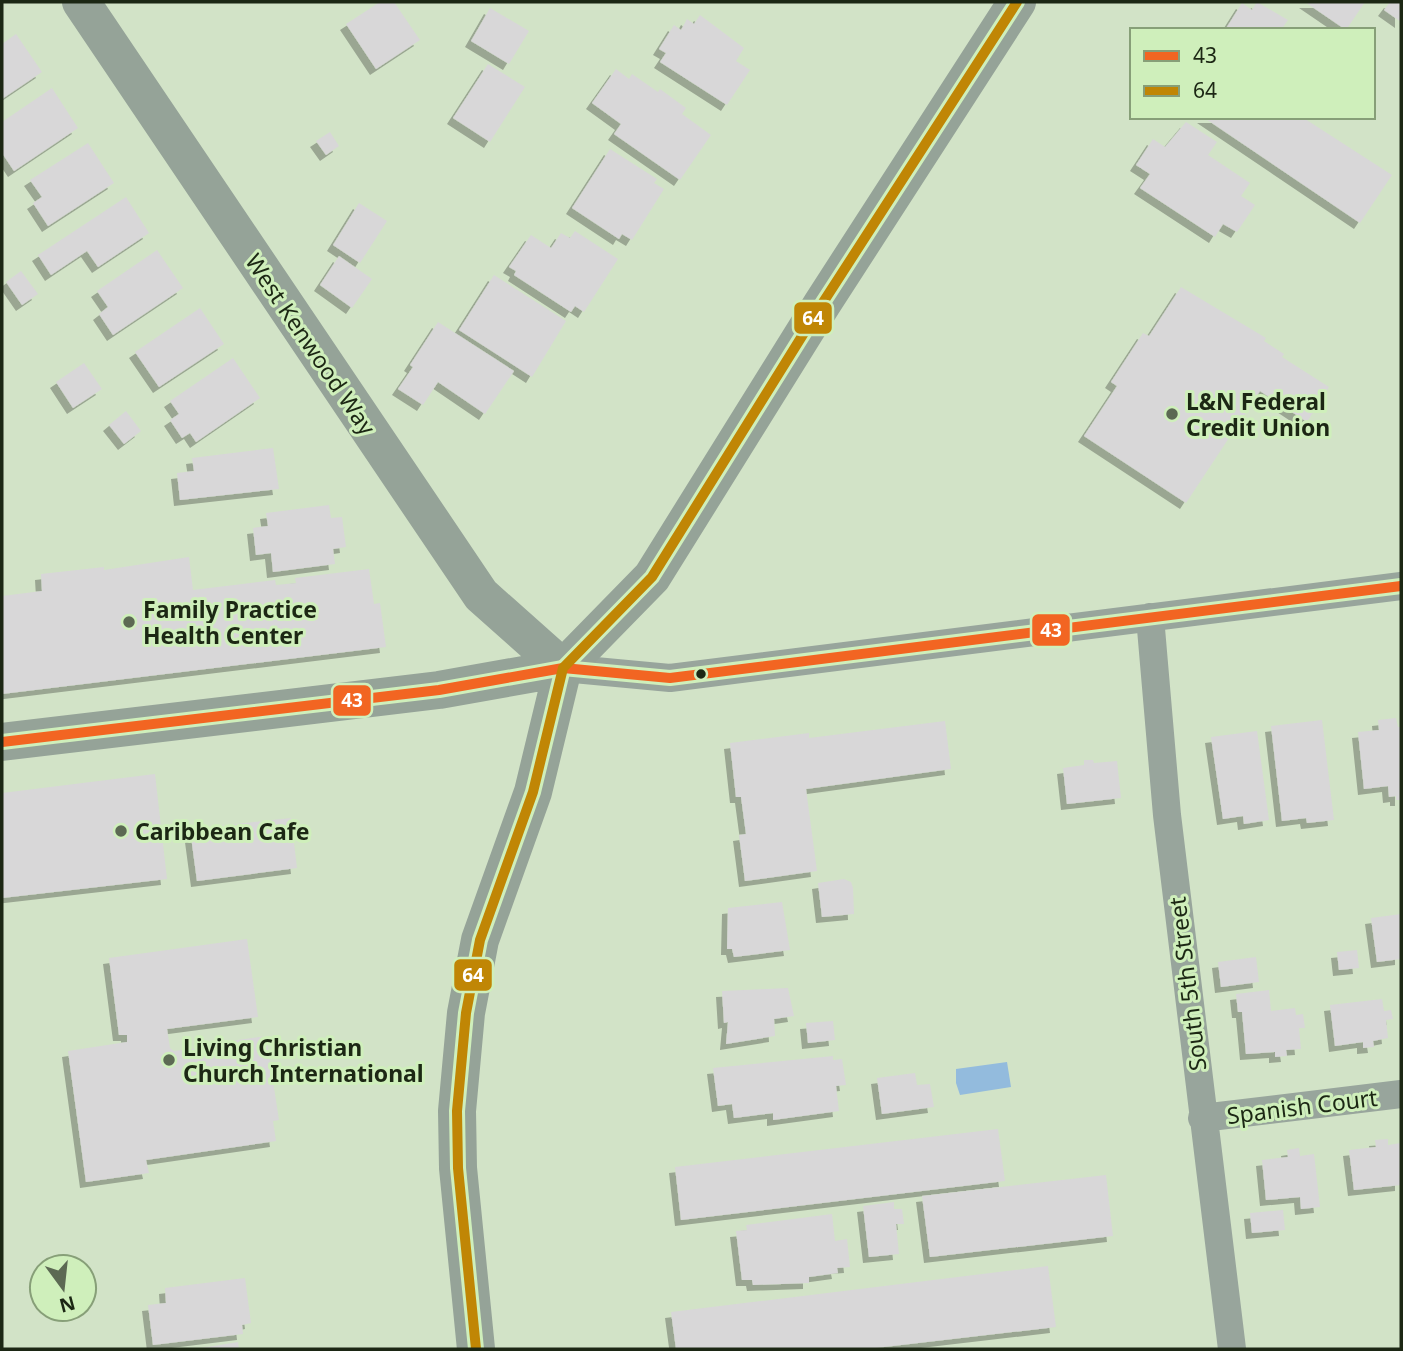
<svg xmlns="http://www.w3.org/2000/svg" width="1403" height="1351" font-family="'Noto Sans',sans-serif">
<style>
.water{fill:#93bbdd}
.building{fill:#d8d7d8;filter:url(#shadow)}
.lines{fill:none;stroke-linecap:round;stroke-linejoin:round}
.street{stroke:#98a59c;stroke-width:28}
.secondary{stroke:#95a398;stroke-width:38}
.bus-1-casing{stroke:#cfefbb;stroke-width:16}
.bus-2-casing{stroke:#cfefbb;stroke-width:16}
.bus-1{stroke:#f26522;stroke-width:10}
.bus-2{stroke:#c08605;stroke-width:10}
.poi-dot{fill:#5c6953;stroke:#cfefbb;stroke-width:2.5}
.bus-dot{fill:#1c2714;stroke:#cfefbb;stroke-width:2.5}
.labels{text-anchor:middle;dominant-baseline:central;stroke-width:6;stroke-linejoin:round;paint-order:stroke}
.street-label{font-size:23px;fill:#1c2714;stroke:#cfefbb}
.poi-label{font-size:23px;font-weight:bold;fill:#1c2714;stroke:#cfefbb;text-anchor:start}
.line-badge{stroke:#cfefbb;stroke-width:2.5}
.badge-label{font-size:19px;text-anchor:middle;font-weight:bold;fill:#fff}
</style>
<defs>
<filter id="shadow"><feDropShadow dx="-6" dy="6" stdDeviation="0" flood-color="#0004"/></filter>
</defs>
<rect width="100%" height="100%" fill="#d2e3c7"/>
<path class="water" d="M1007 1062 1011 1087 960 1095 956 1083V1069Z"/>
<path class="building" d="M380 2H394L420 40 376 69 346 24Z
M1257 2 1288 20 1281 30H1225L1242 3 1252 10Z
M1305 2H1365L1346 30Z
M1390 2H1401V22L1384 10Z
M490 8 529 31 509 64 471 41Z
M700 15 744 48 736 61 750 70 727 105 660 62 666 53 659 49 674 25 681 30 687 19 694 24Z
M16 34 42 72 2 99V44Z
M488 64 525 87 490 142 453 118Z
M616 69 629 79 632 74 658 92 660 89 686 108 682 114 711 135 680 180 614 134 621 124 592 103Z
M52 88 78 128 14 171 2 153V122Z
M1203 117H1302L1392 175 1360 223Z
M1186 122 1217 142 1208 155 1250 183 1241 196 1255 205 1237 232 1223 224 1215 237 1140 188 1150 174 1136 165 1153 139 1165 147Z
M330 132 339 146 326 155 316 141Z
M88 143 114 183 48 226 33 203 42 197 30 180Z
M610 149 657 179 654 183 664 189 632 240 622 234 619 239 572 208Z
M126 197 149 233 98 267 87 251 51 275 38 255Z
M359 203 387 221 360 263 333 245Z
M575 231 618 259 584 312 575 306 571 312 514 275 516 271 509 267 531 235 551 248 561 233 570 238Z
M157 250 183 288 113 335 99 314 108 307 97 291Z
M339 256 372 279 352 308 320 285Z
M21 271 38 294 22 305 6 282Z
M494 275 566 321 532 377 459 330Z
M1181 287 1266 338 1264 341 1284 354 1282 357 1329 387 1307 422 1260 391 1186 503 1084 436 1117 386 1111 382 1143 333 1149 336Z
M200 308 224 344 159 387 135 352Z
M438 322 514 371 485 414 438 382 423 405 398 389 413 367 410 365Z
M233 358 260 398 196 442 190 433 182 438 170 420 179 414 170 401Z
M84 363 102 389 73 408 56 382Z
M126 411 141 431 124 444 109 425Z
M273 448 279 489 180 500 177 473 194 471 192 458Z
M329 505 331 518 342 517 346 547 333 549 335 564 273 572 271 553 256 555 253 528 268 526 266 513Z
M189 557 193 590 275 580 276 585 296 583 295 578 369 569 374 604 380 603 386 647 2 694V596L42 591 41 574 104 567V570Z
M1396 718 1398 727H1401V800H1396V796L1389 797 1388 786 1364 789 1358 732 1379 730 1378 720Z
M1322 720 1334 820 1307 823 1306 818 1282 821 1271 726Z
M945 721 951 769 806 789 817 871 745 881 739 835 746 834 741 797H736L730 743 809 733V738Z
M1257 731 1269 820 1244 824 1243 816 1223 819 1211 737Z
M1084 760H1093L1094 763 1117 761 1121 798 1067 804 1063 768 1084 765Z
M155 774 167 879 2 898V793Z
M291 818 297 868 197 881 190 829Z
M844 879 851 882 853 888 854 914 822 917 818 883Z
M782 902 790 950 734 957 732 949H727L728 908Z
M1401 914V959L1377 962 1371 918Z
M247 939 258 1017 167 1029 170 1048 174 1051 223 1045 230 1044V1041L266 1036 279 1120 273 1121 276 1141 146 1160 149 1173 86 1182 68 1051 127 1042V1035H119L109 958Z
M1357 950 1359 968 1339 970 1337 952Z
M1256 957 1259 982 1221 987 1218 962Z
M788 988 794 1016 774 1019 775 1036 726 1044 728 1022 724 1023 722 991Z
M1269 990 1271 1011 1295 1008 1296 1015 1303 1014 1305 1028H1299L1301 1049 1286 1050 1287 1056 1275 1057V1052L1246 1054 1242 1012H1238L1236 994Z
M1382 999 1384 1011 1391 1010 1393 1019 1386 1020 1388 1038 1373 1041 1374 1047 1363 1048V1042L1335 1046 1330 1005Z
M833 1021 835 1040 808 1043 806 1023Z
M833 1056V1060L842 1059 846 1085 836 1086 839 1111 773 1120V1113L734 1118 732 1104 718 1106 713 1068Z
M915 1073 917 1085 930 1084 934 1107 882 1114 877 1078Z
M998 1129 1005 1181 681 1220 675 1167Z
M1388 1139V1145L1401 1143V1185L1354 1190 1349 1150 1376 1147 1375 1140Z
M1299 1148 1300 1156 1314 1154 1320 1207 1301 1209 1300 1197 1266 1200 1262 1160 1288 1157 1287 1150Z
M1106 1175 1113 1236 930 1257 922 1196Z
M894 1202V1209H902L904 1224H896L899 1254 869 1257 863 1206Z
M1283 1210 1285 1230 1252 1233 1250 1213Z
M832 1214 835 1241 847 1239 850 1267 837 1268 838 1273 809 1277V1283L753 1285 752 1280H742L736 1231 747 1230 746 1225Z
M1048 1266 1056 1327 867 1349H676L671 1312Z
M245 1278 251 1323 242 1325 243 1334 153 1345 148 1305 166 1303 165 1288Z
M238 1342 239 1349H202V1348Z"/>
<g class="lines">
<path class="street" d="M1150 617 1167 815 1232 1349
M563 668 670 678 1401 586
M1202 1118 1401 1094"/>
<path class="secondary" d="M81 2 481 595 563 668
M2 742 439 690 563 668
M476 1349 458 1168 457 1111 466 1013 480 940 533 792 563 668 652 577 822 304 1017 2"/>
<defs>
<path id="bus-1" d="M2 742 439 690 563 668 670 678 1401 586"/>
<path id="bus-2" d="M476 1349 458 1168 457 1111 466 1013 480 940 533 792 563 668 652 577 822 304 1017 2"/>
</defs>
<use href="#bus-1" class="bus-1-casing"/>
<use href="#bus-2" class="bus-2-casing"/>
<use href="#bus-1" class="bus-1"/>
<use href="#bus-2" class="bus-2"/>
</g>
<g class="poi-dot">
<circle cx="1172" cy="414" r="7"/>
<circle cx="129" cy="622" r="7"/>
<circle cx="121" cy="831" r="7"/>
<circle cx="169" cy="1060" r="7"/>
</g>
<circle class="bus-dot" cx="701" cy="674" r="6"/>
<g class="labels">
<g class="street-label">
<text transform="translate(311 344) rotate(56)">West Kenwood Way</text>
<text transform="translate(1187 984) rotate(-97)">South 5th Street</text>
<text transform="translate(1302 1106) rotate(-7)">Spanish Court</text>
</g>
<g class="poi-label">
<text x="1186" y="401">L&amp;N Federal<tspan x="1186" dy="26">Credit Union</tspan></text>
<text x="143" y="609">Family Practice<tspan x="143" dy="26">Health Center</tspan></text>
<text x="135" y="831">Caribbean Cafe</text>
<text x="183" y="1047">Living Christian<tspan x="183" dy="26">Church International</tspan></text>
</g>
</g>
<g class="line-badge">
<rect x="793" y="301" width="40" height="34" rx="7" fill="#c08605"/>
<rect x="1031" y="613" width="40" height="34" rx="7" fill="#f26522"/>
<rect x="332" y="684" width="40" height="33" rx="7" fill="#f26522"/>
<rect x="453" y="958" width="40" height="34" rx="7" fill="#c08605"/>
</g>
<g class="badge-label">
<text x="813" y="325">64</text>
<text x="1051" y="637">43</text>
<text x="352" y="707">43</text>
<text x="473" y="982">64</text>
</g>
<rect width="1403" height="1351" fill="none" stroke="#1c2714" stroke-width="7"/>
<rect x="1130" y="28" width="245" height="91" fill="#cfefbb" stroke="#879f78" stroke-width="2"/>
<rect x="1144" y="51" width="35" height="10" fill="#f26522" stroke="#879f78" stroke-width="2"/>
<text x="1193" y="63" font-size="21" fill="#1c2714">43</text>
<rect x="1144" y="86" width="35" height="10" fill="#c08605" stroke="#879f78" stroke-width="2"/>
<text x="1193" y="98" font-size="21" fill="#1c2714">64</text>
<g transform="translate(63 1288) rotate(165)"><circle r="33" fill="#cfefbb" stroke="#879f78" stroke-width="2"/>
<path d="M0-5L12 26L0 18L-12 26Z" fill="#5c6953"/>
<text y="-10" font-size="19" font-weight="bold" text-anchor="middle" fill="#1c2714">N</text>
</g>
</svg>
